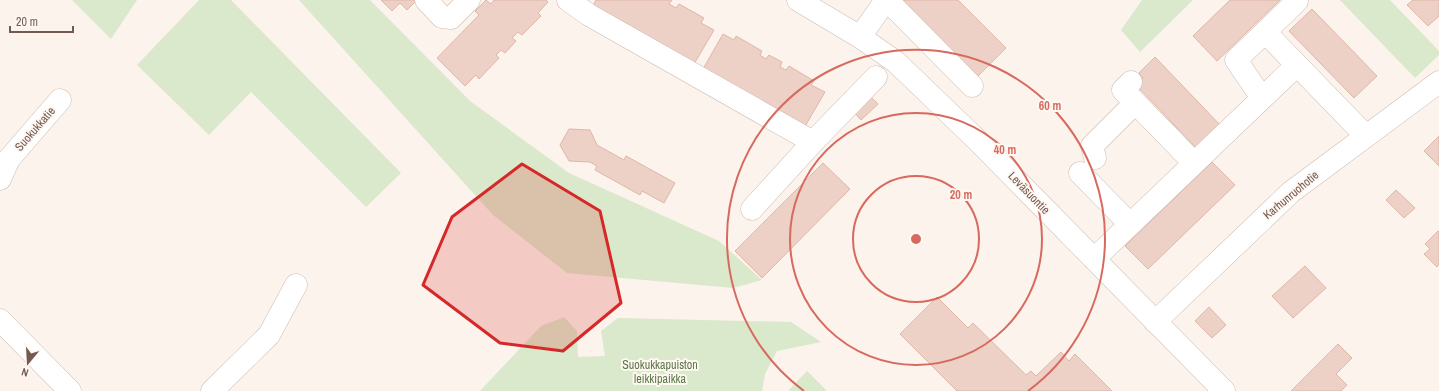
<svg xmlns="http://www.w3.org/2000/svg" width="1439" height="391" font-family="'Archivo Narrow',sans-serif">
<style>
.green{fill:#dae8cb}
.building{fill:#eed1c6;stroke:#dfb6a8}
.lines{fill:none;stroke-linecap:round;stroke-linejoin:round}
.minor-casing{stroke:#cdbbb2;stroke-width:23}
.minor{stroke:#fff;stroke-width:22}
.marked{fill:#d62828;fill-opacity:0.2;stroke:#d62828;stroke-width:3;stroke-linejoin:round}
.ring{fill:none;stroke:#d8695e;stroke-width:2}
.labels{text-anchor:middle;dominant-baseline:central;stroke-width:4;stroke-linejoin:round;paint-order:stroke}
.street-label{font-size:12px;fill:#745950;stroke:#fef8f2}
.park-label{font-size:12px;fill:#5e784a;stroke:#fef8f2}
.centre{fill:#d8695e;stroke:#fef8f2;stroke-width:2}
.ring-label{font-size:12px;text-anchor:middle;font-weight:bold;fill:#d8695e;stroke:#fef8f2;stroke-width:4;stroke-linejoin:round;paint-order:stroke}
</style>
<rect width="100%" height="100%" fill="#fbf3ec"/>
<path class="green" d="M72 0H137L111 39Z
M199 0H231L401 173 366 207 251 92 209 135 137 65Z
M299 0H370L470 101 569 173 719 241 762 280 733 288 567 273 493 215Z
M1142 0H1193L1140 52 1121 30Z
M1340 0H1390L1439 51V55L1415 78Z
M564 317 577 331 578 357 605 356 601 331 618 318 791 322 821 342 777 351 765 374 762 391H480L541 326Z
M807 371 827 391H788Z"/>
<path class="building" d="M381 0H417L407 10 400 3 392 11Z
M486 0 491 4 494 0H546L548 2 538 13 541 16 522 35 518 32 512 38 516 41 505 53 501 50 496 55 499 58 479 79 476 75 465 86 437 58 479 15 475 11Z
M596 0H672L669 4 676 8 679 4 704 18 701 23 714 30 694 64 593 6Z
M903 0H958L1006 48 976 78 901 2Z
M1230 0H1280L1217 61 1193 36Z
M1413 0H1439V16L1428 26 1407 5Z
M1312 9 1377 76 1354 98 1289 31Z
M723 34 734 40 736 36 762 51 760 55 766 59 769 55 782 62 780 67 786 70 789 66 814 81 811 85 825 92 804 128 703 69Z
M1155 57 1222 127 1198 150 1136 85 1143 78 1139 73Z
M869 95 878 104 861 120 853 111Z
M569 129 590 130 597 145 624 160 626 156 675 183 664 203 642 191 640 195 595 170 597 166 590 162 569 161 560 145Z
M1439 136V166L1424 151Z
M1212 162 1235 185 1148 269 1125 246Z
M823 163 850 189 762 278 735 251Z
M1396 190 1415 208 1404 218 1386 200Z
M1438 231 1439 232V264L1437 267 1424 254 1430 249 1425 244Z
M1305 266 1326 288 1293 318 1272 296Z
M937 297 968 328 973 323 1026 375 1031 371 1036 376 1061 352 1069 361 1075 354 1112 391H957L900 334Z
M1209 307 1226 325 1212 338 1195 321Z
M1338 344 1352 358 1336 374 1347 385 1341 391H1291Z"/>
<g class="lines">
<defs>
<path id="minor" d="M426 0 442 17 451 18 469 0
M568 0 589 15 813 142
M798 0 860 37 896 62 977 140 1224 391
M887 0 972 86
M1265 32 1366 136
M860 37 886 0
M1131 82 1123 90 1194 163
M1262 98 1236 60 1297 1
M1095 158 1092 146 1135 103
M1080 173 1130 224
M0 179 9 159 60 100
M752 209 813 142 876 77
M1094 259 1297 65
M0 320 70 391
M1155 322 1291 192 1439 82
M212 391 269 335 296 285"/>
</defs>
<use href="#minor" class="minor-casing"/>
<use href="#minor" class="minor"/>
</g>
<path class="marked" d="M522 164 600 211 621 303 563 351 500 343 423 285 452 217Z"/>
<g class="ring">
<circle cx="916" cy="239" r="63"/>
<circle cx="916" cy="239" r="126"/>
<path d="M804 391A189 189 0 1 1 1028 391"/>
</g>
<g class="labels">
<g class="street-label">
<text transform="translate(35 129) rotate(-49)">Suokukkatie</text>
<text transform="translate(1029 193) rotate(46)">Leväsuontie</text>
<text transform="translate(1291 195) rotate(-40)">Karhunruohotie</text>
</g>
<g class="park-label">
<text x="660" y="365">Suokukkapuiston<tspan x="660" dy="14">leikkipaikka</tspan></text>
</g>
</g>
<circle cx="916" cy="239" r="6" class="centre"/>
<g class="ring-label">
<text x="1050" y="110">60 m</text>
<text x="1005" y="154">40 m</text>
<text x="961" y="199">20 m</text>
</g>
<g transform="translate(28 363) rotate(198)" stroke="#fef8f2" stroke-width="3" paint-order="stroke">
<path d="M0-3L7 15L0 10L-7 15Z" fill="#745950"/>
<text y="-6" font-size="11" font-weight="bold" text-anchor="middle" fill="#745950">N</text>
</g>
<path d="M10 26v6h63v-6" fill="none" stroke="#745950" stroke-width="2"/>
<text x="16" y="26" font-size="12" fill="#745950" stroke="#fef8f2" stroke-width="3" paint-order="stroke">20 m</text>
</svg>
